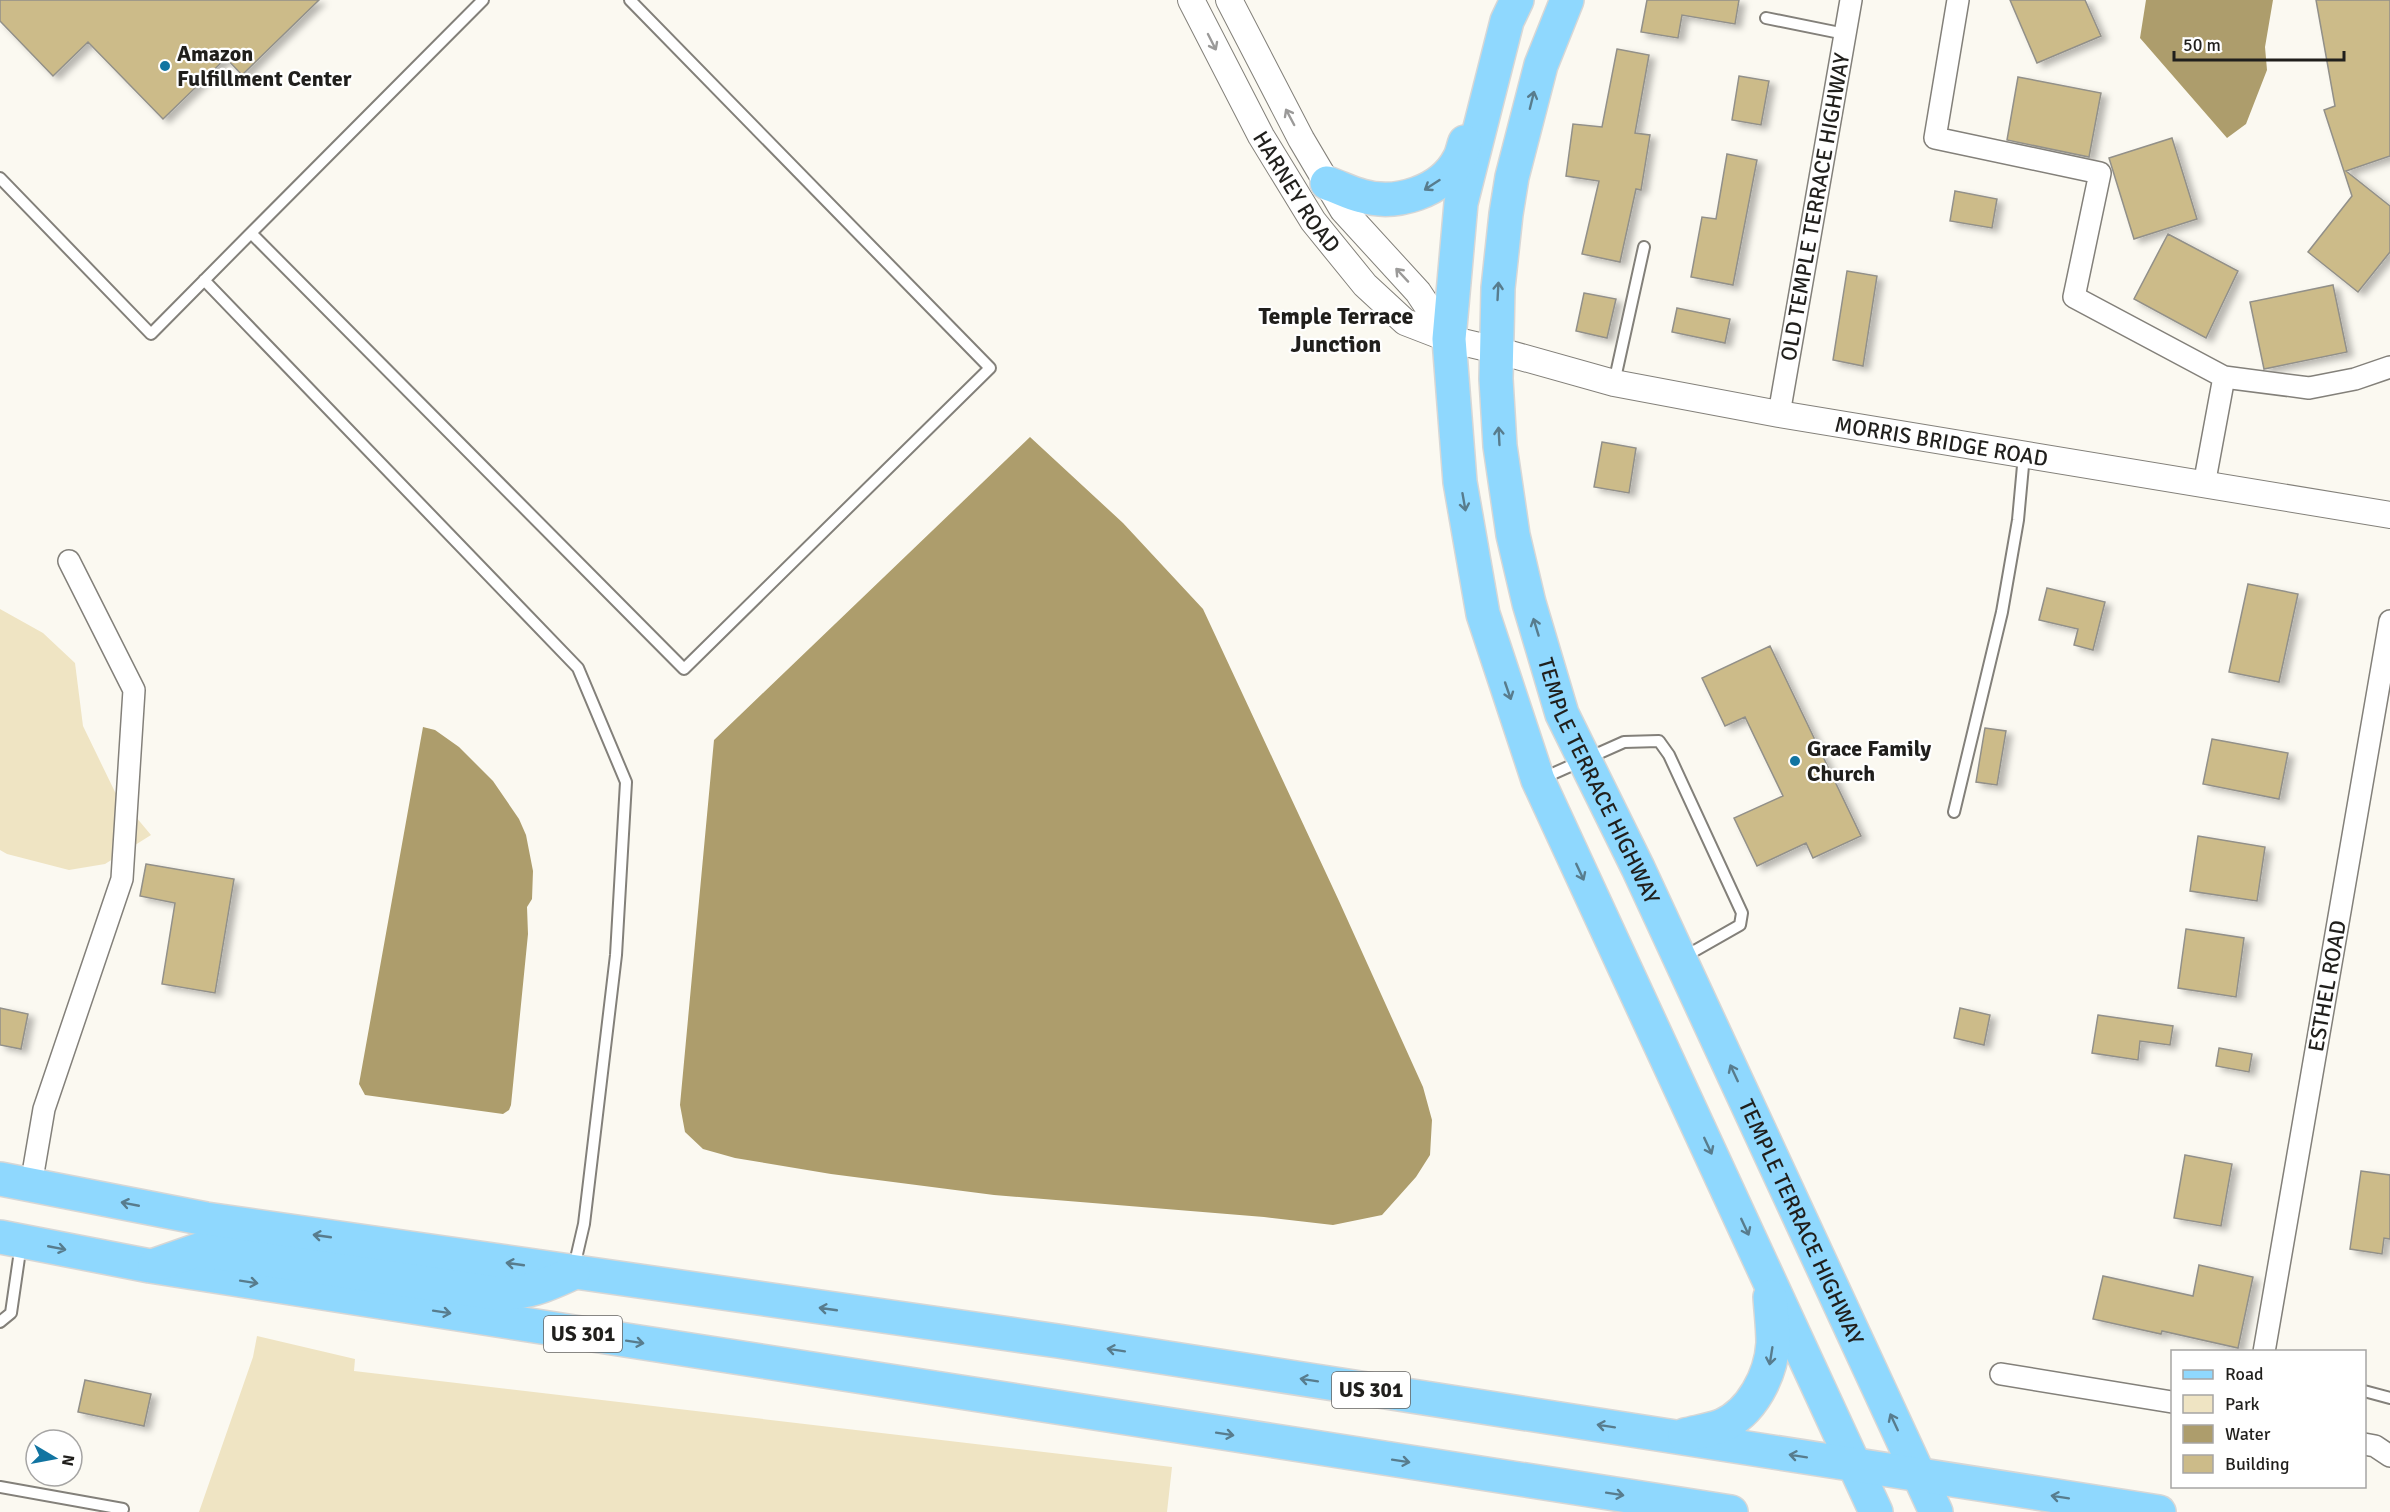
<svg xmlns="http://www.w3.org/2000/svg" width="2390" height="1512" font-family="Signika,sans-serif">
<style>
.green{fill:#efe4c3}
.water{fill:#ad9d6c}
.building{fill:#ccbb89;stroke:#929089;stroke-width:1.5;filter:url(#shadow)}
.lines{fill:none;stroke-linecap:round;stroke-linejoin:round}
.service-casing{stroke:#83807a;stroke-width:14}
.minor-casing{stroke:#83807a;stroke-width:24}
.tertiary-casing{stroke:#83807a;stroke-width:28}
.primary-casing{stroke:#d7d7d6;stroke-width:36}
.service{stroke:#fff;stroke-width:10}
.minor{stroke:#fff;stroke-width:21}
.tertiary{stroke:#fff;stroke-width:26}
.primary{stroke:#8fd8fe;stroke-width:33}
.oneway{stroke:#9b9a99}
.oneway2{stroke:#587c8d}
.poi-dot{fill:#1174a1;stroke:#fff;stroke-width:2}
.labels{text-anchor:middle;dominant-baseline:central;stroke-width:4.5;stroke-linejoin:round;paint-order:stroke}
.shield{fill:#fff;stroke:#636260;stroke-width:1.5}
.shield-label{font-size:21px;font-weight:bold;fill:#201f1c}
.poi-label{font-size:22px;font-weight:bold;fill:#201f1c;stroke:#fff;text-anchor:start}
.street-label{font-size:22px;fill:#201f1c;stroke:#fff}
.neighbourhood-label{font-size:24px;font-weight:bold;fill:#201f1c;stroke:#fff}
</style>
<defs>
<filter id="shadow"><feDropShadow dx="6" dy="4" stdDeviation="3" flood-color="#0004"/></filter>
</defs>
<rect width="100%" height="100%" fill="#fbf9f1"/>
<path class="green" d="M0 609 43 633 75 663 83 726 115 792 151 835 105 864 69 870 7 854 0 850Z
M257 1336 355 1359 354 1371 1172 1467 1167 1512H199L253 1357Z"/>
<path class="water" d="M2146 0H2273L2265 47 2267 70 2246 124 2227 138 2140 38Z
M1030 437 1123 523 1203 609 1339 901 1423 1087 1432 1120 1430 1155 1416 1177 1382 1215 1333 1225 1264 1217 994 1195 831 1174 735 1158 703 1149 685 1132 680 1105 714 740Z
M423 727 435 730 459 747 493 781 519 819 526 835 533 871 532 899 527 907 528 934 511 1105 509 1110 503 1114 365 1095 359 1084Z"/>
<path class="building" d="M0 0H319L242 75 226 58 163 119 88 42 53 76 0 21Z
M1647 0H1739L1735 24 1682 15 1678 38 1641 32Z
M2010 0H2085L2101 36 2037 63Z
M2316 0H2390V156L2346 171 2390 206V252L2358 292 2308 252 2352 196 2324 110 2335 106Z
M1617 49 1649 55 1635 133 1650 135 1641 190 1636 189 1620 262 1582 254 1599 181 1566 176 1573 124 1602 127Z
M1739 76 1769 81 1761 125 1732 120Z
M2018 77 2101 93 2089 157 2007 140Z
M2172 138 2197 219 2134 239 2109 158Z
M1727 154 1757 160 1733 285 1691 277 1702 217 1716 219Z
M1955 191 1997 199 1992 228 1950 221Z
M2168 234 2238 271 2206 338 2134 299Z
M1847 271 1877 276 1863 366 1833 360Z
M2333 285 2347 352 2264 369 2250 302Z
M1584 293 1616 299 1607 338 1576 331Z
M1677 308 1730 319 1725 343 1672 332Z
M1602 442 1636 448 1629 493 1594 487Z
M2248 584 2298 594 2279 682 2229 672Z
M2047 588 2105 602 2093 650 2074 645 2078 629 2039 620Z
M1770 646 1861 836 1813 858 1806 843 1757 866 1734 818 1783 796 1745 717 1725 726 1702 678Z
M1985 728 2006 731 1997 785 1976 782Z
M2212 739 2288 753 2279 799 2203 784Z
M2198 836 2265 847 2257 901 2190 891Z
M146 864 234 879 215 993 162 984 175 903 140 896Z
M2186 929 2244 938 2236 997 2178 988Z
M0 1008 28 1014 21 1049 0 1045Z
M1960 1008 1990 1015 1984 1045 1954 1038Z
M2098 1015 2173 1026 2170 1045 2140 1041 2138 1060 2092 1053Z
M2219 1048 2252 1054 2249 1072 2216 1066Z
M2185 1155 2232 1164 2221 1226 2174 1218Z
M2361 1171 2390 1175V1239L2384 1238 2382 1254 2350 1249Z
M2199 1265 2253 1277 2238 1348 2162 1331 2161 1334 2093 1319 2103 1276 2193 1296Z
M85 1380 151 1394 144 1426 78 1412Z"/>
<g class="lines">
<defs>
<path id="service" d="M483 0 251 233 684 669 990 368 630 0
M1766 18 1845 34
M0 178 151 334 251 233
M204 280 578 668 626 782 616 955 584 1224 574 1267
M1614 383 1644 247
M1541 779 1624 742 1659 741 1669 755 1742 913 1740 925 1682 958
M1954 812 2002 612 2018 520 2024 455
M0 1322 11 1313 21 1244
M2364 1391 2390 1398
M0 1487 123 1509"/>
<path id="minor" d="M1958 0 1935 138 2100 173 2074 297 2224 377 2309 388 2355 379 2390 367
M1779 414 1851 0
M2204 485 2224 377
M31 1185 44 1109 122 879 134 690 69 561
M2264 1352 2390 621
M2001 1374 2172 1402
M2364 1444 2375 1446 2390 1456"/>
<g id="tertiary">
<path id="s1" d="M1191 0 1261 136 1313 221 1365 285 1405 322 1449 339 1496 350 1614 383 1779 414 2390 515"/>
<path d="M1229 0 1301 139 1343 210 1418 292 1449 339"/>
</g>
<g id="primary">
<path d="M1517 0 1507 21 1461 203 1449 339 1460 482 1483 614 1538 780 1876 1512"/>
<path id="s2" d="M1567 0 1541 65 1512 177 1506 214 1498 288 1496 379 1500 446 1513 535 1529 603 1562 714 1638 868 1936 1512"/>
<path d="M1327 183C1339 187 1350 193 1362 196 1396 206 1442 192 1459 159 1462 154 1463 147 1465 142"/>
<path d="M0 1179 206 1219 1058 1341 2159 1512"/>
<path d="M0 1237 150 1266 1731 1512"/>
<path d="M155 1265 198 1250 495 1293C527 1294 545 1286 573 1273"/>
<path d="M1685 1435C1697 1432 1710 1430 1721 1426 1752 1413 1771 1375 1773 1343 1773 1328 1771 1312 1770 1297"/>
</g>
</defs>
<use href="#service" class="service-casing"/>
<use href="#minor" class="minor-casing"/>
<use href="#tertiary" class="tertiary-casing"/>
<use href="#primary" class="primary-casing"/>
<use href="#service" class="service"/>
<use href="#minor" class="minor"/>
<use href="#tertiary" class="tertiary"/>
<use href="#primary" class="primary"/>
</g>
<defs><path id="oneway-shaft" d="M-6 0H5M1.5-3L5.5 0L1.5 3" fill="none" stroke-width="1.6" stroke-linecap="round" stroke-linejoin="round" transform="scale(1.5)"/></defs>
<g class="oneway">
<use href="#oneway-shaft" transform="translate(1212 42) rotate(63)"/>
<use href="#oneway-shaft" transform="translate(1290 117) rotate(-118)"/>
<use href="#oneway-shaft" transform="translate(1402 275) rotate(-133)"/>
</g>
<g class="oneway2">
<use href="#oneway-shaft" transform="translate(1532 100) rotate(-76)"/>
<use href="#oneway-shaft" transform="translate(1432 185) rotate(147)"/>
<use href="#oneway-shaft" transform="translate(1498 291) rotate(-87)"/>
<use href="#oneway-shaft" transform="translate(1499 436) rotate(-93)"/>
<use href="#oneway-shaft" transform="translate(1464 502) rotate(80)"/>
<use href="#oneway-shaft" transform="translate(1536 627) rotate(-107)"/>
<use href="#oneway-shaft" transform="translate(1508 691) rotate(71)"/>
<use href="#oneway-shaft" transform="translate(1580 872) rotate(65)"/>
<use href="#oneway-shaft" transform="translate(1734 1073) rotate(-115)"/>
<use href="#oneway-shaft" transform="translate(1708 1146) rotate(65)"/>
<use href="#oneway-shaft" transform="translate(130 1204) rotate(-169)"/>
<use href="#oneway-shaft" transform="translate(1745 1227) rotate(65)"/>
<use href="#oneway-shaft" transform="translate(322 1236) rotate(-172)"/>
<use href="#oneway-shaft" transform="translate(57 1248) rotate(11)"/>
<use href="#oneway-shaft" transform="translate(515 1264) rotate(-172)"/>
<use href="#oneway-shaft" transform="translate(249 1282) rotate(9)"/>
<use href="#oneway-shaft" transform="translate(828 1309) rotate(-172)"/>
<use href="#oneway-shaft" transform="translate(442 1312) rotate(9)"/>
<use href="#oneway-shaft" transform="translate(635 1342) rotate(9)"/>
<use href="#oneway-shaft" transform="translate(1116 1350) rotate(-171)"/>
<use href="#oneway-shaft" transform="translate(1771 1356) rotate(99)"/>
<use href="#oneway-shaft" transform="translate(1309 1380) rotate(-171)"/>
<use href="#oneway-shaft" transform="translate(1894 1422) rotate(-115)"/>
<use href="#oneway-shaft" transform="translate(1606 1426) rotate(-171)"/>
<use href="#oneway-shaft" transform="translate(1225 1434) rotate(9)"/>
<use href="#oneway-shaft" transform="translate(1798 1456) rotate(-171)"/>
<use href="#oneway-shaft" transform="translate(1401 1461) rotate(9)"/>
<use href="#oneway-shaft" transform="translate(1615 1494) rotate(9)"/>
<use href="#oneway-shaft" transform="translate(2060 1497) rotate(-171)"/>
</g>
<g class="poi-dot">
<circle cx="165" cy="66" r="6"/>
<circle cx="1795" cy="761" r="6"/>
</g>
<g class="labels">
<g class="shield">
<rect x="544" y="1316" width="78" height="36" rx="4.5"/>
<rect x="1332" y="1372" width="78" height="36" rx="4.5"/>
</g>
<g class="shield-label">
<text x="583" y="1334">US 301</text>
<text x="1371" y="1390">US 301</text>
</g>
<g class="poi-label">
<text x="177" y="53">Amazon<tspan x="177" dy="25">Fulfillment Center</tspan></text>
<text x="1807" y="748">Grace Family<tspan x="1807" dy="25">Church</tspan></text>
</g>
<g class="street-label">
<text stroke="none"><textPath href="#s1" startOffset="219">HARNEY ROAD</textPath></text>
<text transform="translate(1815 207) rotate(-80)">OLD TEMPLE TERRACE HIGHWAY</text>
<text stroke="none"><textPath href="#s1" startOffset="940">MORRIS BRIDGE ROAD</textPath></text>
<text stroke="none"><textPath href="#s2" startOffset="807">TEMPLE TERRACE HIGHWAY</textPath></text>
<text transform="translate(2327 986) rotate(-80)">ESTHEL ROAD</text>
<text stroke="none"><textPath href="#s2" startOffset="1293">TEMPLE TERRACE HIGHWAY</textPath></text>
</g>
<g class="neighbourhood-label">
<text x="1336" y="316">Temple Terrace<tspan x="1336" dy="28">Junction</tspan></text>
</g>
</g>
<rect x="2171" y="1350" width="195" height="138" fill="#ffffff" stroke="#a6a5a4" stroke-width="1.5"/>
<rect x="2183" y="1370" width="30" height="9" fill="#8fd8fe" stroke="#a6a5a4" stroke-width="1.5"/>
<text x="2225" y="1380" font-size="18" fill="#201f1c">Road</text>
<rect x="2183" y="1395" width="30" height="18" fill="#efe4c3" stroke="#a6a5a4" stroke-width="1.5"/>
<text x="2225" y="1410" font-size="18" fill="#201f1c">Park</text>
<rect x="2183" y="1425" width="30" height="18" fill="#ad9d6c" stroke="#a6a5a4" stroke-width="1.5"/>
<text x="2225" y="1440" font-size="18" fill="#201f1c">Water</text>
<rect x="2183" y="1455" width="30" height="18" fill="#ccbb89" stroke="#a6a5a4" stroke-width="1.5"/>
<text x="2225" y="1470" font-size="18" fill="#201f1c">Building</text>
<g transform="translate(54 1458) rotate(100)"><circle r="28" fill="#ffffff" stroke="#a6a5a4" stroke-width="1.5"/>
<path d="M0-4.5L10 22L0 15L-10 22Z" fill="#1174a1"/>
<text y="-9" font-size="16" font-weight="bold" text-anchor="middle" fill="#201f1c">N</text>
</g>
<path d="M2174 51v9h170v-9" fill="none" stroke="#201f1c" stroke-width="3"/>
<text x="2183" y="51" font-size="18" fill="#201f1c" stroke="#ffffff" stroke-width="4.5" paint-order="stroke">50 m</text>
</svg>
